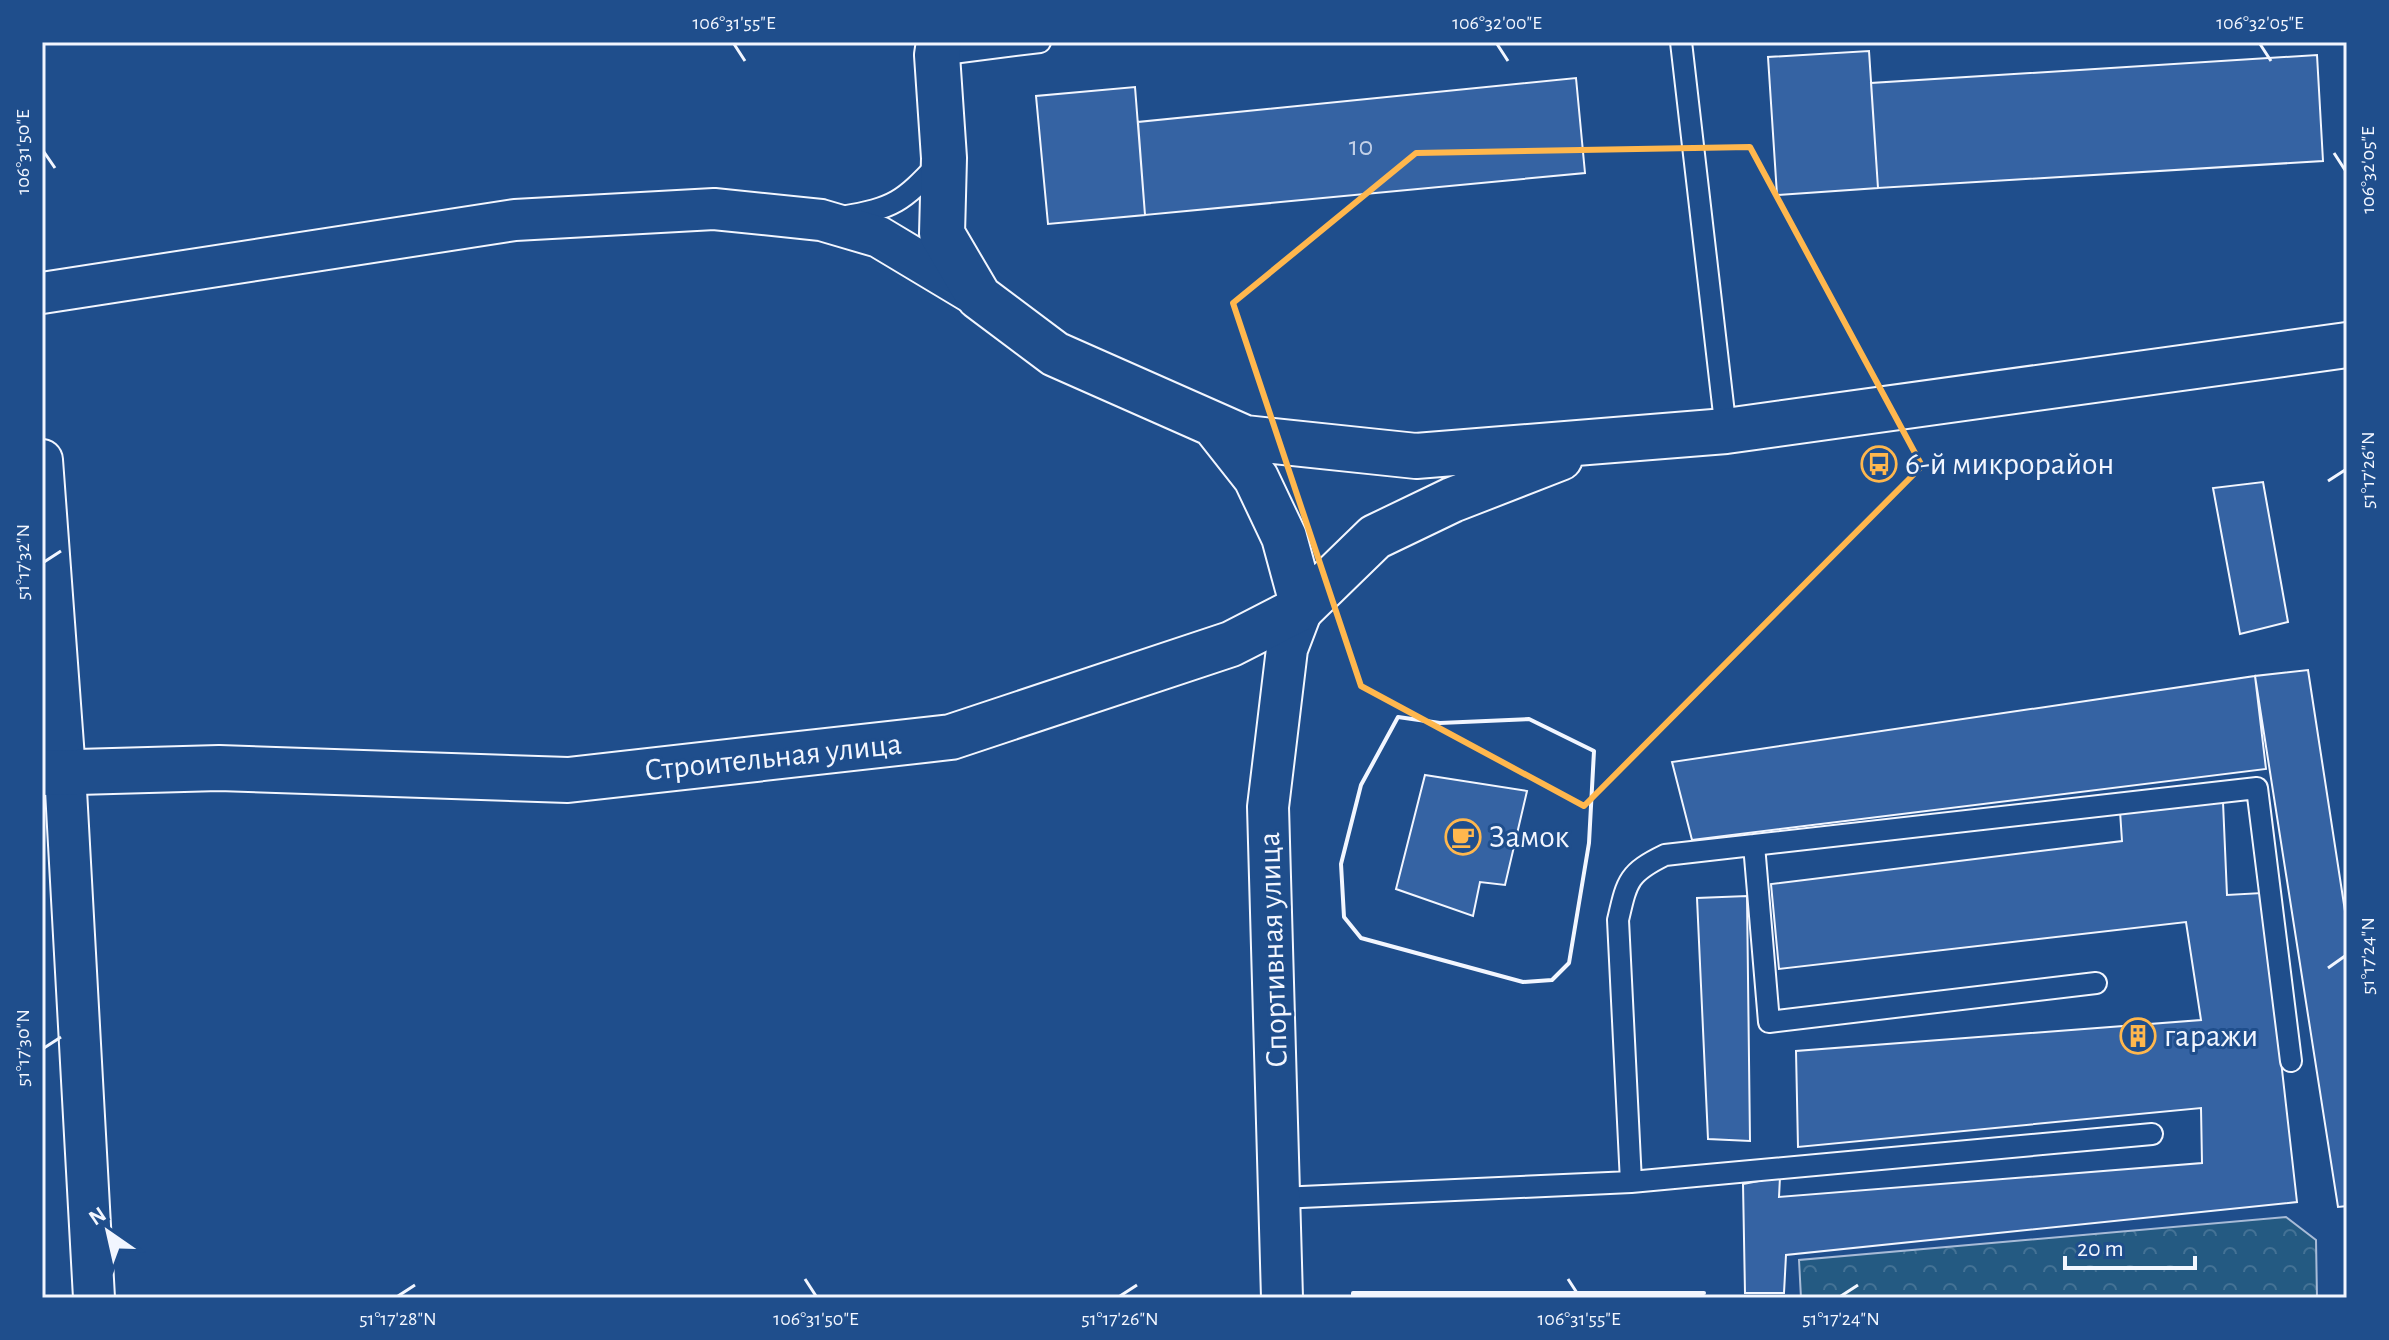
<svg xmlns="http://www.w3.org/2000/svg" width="2389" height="1340" font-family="'Alegreya Sans',sans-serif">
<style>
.forest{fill:url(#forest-crowns);stroke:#a8bbd7;stroke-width:2}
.building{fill:#3563a3;stroke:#f2f6ff;stroke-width:2}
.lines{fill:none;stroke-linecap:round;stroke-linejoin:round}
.lane-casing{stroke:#f2f6ff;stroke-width:24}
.street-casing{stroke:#f2f6ff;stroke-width:44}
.secondary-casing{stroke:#f2f6ff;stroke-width:48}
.lane{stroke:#1f4e8c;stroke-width:20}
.street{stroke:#1f4e8c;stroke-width:40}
.secondary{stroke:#1f4e8c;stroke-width:44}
.wall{stroke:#f2f6ff;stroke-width:4}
.marked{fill:none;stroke:#ffb74d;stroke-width:6;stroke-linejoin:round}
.ticks{fill:none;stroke:#f2f6ff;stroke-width:3}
.labels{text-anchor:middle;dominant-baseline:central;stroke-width:6;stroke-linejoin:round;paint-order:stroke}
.number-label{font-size:28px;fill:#c3d1e8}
.poi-label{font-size:32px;fill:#f2f6ff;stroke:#1f4e8c;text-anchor:start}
.street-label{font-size:32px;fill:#f2f6ff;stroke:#1f4e8c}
.neatline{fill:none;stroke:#f2f6ff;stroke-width:3}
.ticks-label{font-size:20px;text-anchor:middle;fill:#f2f6ff}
</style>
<defs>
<pattern id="forest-crowns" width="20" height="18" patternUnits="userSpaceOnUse" patternTransform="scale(2)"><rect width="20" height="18" fill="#245a82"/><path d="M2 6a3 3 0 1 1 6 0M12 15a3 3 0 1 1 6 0" fill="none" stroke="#447295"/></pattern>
</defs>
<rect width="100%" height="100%" fill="#1f4e8c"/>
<path class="forest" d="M2286 1217 2316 1240 2317 1298H1801L1799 1260Z"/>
<path class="building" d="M1869 51 1878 188 1777 195 1768 57Z
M2317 55 2323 161 1878 188 1871 83Z
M1576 78 1585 173 1145 215 1138 122Z
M1135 87 1145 215 1048 224 1036 96Z
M2263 482 2288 622 2240 634 2213 488Z
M2308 670 2347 924V1206L2338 1207 2255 676Z
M2255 676 2266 769 1692 840 1672 762Z
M1425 775 1527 791 1505 885 1480 882 1473 916 1396 889Z
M2223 802 2227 895 2262 893 2297 1202 1786 1255 1784 1293H1745L1743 1184 1780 1177 1779 1197 2202 1163 2201 1108 1798 1147 1796 1051 2201 1020 2186 922 1779 969 1771 884 2122 841 2120 811Z
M1747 896 1750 1141 1708 1139 1697 898Z"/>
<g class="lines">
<defs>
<path id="lane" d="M1681 42 1726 431
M937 55 1040 42
M841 217C895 208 902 202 939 163
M1754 845 1769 1022 2096 983
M1631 1182 1618 920C1627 881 1628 873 1665 855L2257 788 2291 1061
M1280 1198 1631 1182 2152 1134"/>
<path id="street" d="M42 293 515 220 714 209 821 220 879 237 979 297
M42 460 65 772 94 1298
M1282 1298 1268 807 1287 649 1303 607"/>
<path id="secondary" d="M939 42 937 55 944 158 942 234 979 297 1055 354 1245 438 1416 456 1726 431 2347 345
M1215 426 1256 478 1284 537 1303 607
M42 773 219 768 568 780 951 737 1231 644 1303 607 1375 537 1452 500 1560 458"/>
</defs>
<use href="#lane" class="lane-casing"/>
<use href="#street" class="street-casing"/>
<use href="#secondary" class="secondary-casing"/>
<use href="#lane" class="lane"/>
<use href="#street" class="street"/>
<use href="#secondary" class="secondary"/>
<path class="wall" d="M1398 717 1440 723 1529 719 1594 751 1589 843 1569 963 1552 980 1523 982 1361 938 1344 917 1341 864 1361 785Z
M1353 1298V1293H1704"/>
</g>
<path class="marked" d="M1750 147 1922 466 1584 806 1361 686 1233 303 1416 153Z"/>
<path class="ticks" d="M734 44 745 61M1497 44 1508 61M2260 44 2271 61M44 152 55 168M2334 153 2345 170M2328 481 2345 470M44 562 61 551M2328 968 2345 956M44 1048 61 1037M805 1279 816 1296M1568 1279 1579 1296M398 1296 415 1285M1120 1296 1137 1285M1841 1296 1858 1285"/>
<defs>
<symbol id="bus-ring" viewBox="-11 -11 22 22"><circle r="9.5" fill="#1f4e8c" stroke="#ffb74d" stroke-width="1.5"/><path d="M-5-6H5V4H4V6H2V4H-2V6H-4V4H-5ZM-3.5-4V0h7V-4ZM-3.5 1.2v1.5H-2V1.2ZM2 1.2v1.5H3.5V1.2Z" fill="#ffb74d"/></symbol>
<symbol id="cafe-ring" viewBox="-11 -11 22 22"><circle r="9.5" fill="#1f4e8c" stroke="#ffb74d" stroke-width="1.5"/><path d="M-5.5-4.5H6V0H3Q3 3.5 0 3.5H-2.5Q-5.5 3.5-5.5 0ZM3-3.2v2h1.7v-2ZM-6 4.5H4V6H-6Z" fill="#ffb74d"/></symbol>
<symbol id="building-ring" viewBox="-11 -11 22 22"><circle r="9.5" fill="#1f4e8c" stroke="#ffb74d" stroke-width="1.5"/><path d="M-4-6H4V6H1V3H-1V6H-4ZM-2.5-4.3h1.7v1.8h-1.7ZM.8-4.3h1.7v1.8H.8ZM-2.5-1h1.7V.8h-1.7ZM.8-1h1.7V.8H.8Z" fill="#ffb74d"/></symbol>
</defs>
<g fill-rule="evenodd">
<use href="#bus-ring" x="1859" y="444" width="40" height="40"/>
<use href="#cafe-ring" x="1443" y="817" width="40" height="40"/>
<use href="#building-ring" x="2118" y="1016" width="40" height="40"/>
</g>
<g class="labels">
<g class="number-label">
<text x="1361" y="147">10</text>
</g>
<g class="poi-label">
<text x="1905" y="464">6-й микрорайон</text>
<text x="1489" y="837">Замок</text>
<text x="2164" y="1036">гаражи</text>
</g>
<g class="street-label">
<text transform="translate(773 757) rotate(-6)">Строительная улица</text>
<text transform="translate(1273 950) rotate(-92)">Спортивная улица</text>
</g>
</g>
<rect width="2389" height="1340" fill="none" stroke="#1f4e8c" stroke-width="88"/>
<g transform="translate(108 1232) rotate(326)" stroke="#1f4e8c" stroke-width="6" paint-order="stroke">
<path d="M0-6L14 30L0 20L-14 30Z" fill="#f2f6ff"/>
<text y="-12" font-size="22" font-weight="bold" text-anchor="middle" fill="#f2f6ff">N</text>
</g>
<path d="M2065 1256v12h130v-12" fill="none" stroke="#f2f6ff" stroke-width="4"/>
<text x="2077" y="1256" font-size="24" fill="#f2f6ff" stroke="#1f4e8c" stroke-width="6" paint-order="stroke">20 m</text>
<rect x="44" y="44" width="2301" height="1252" class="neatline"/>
<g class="ticks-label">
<text x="734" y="29">106°31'55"E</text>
<text x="1497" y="29">106°32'00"E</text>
<text x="2260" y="29">106°32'05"E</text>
<text transform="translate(22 152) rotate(-90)" y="7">106°31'50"E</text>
<text transform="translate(2367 170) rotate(-90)" y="7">106°32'05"E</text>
<text transform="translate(2367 470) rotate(-90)" y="7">51°17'26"N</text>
<text transform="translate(22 562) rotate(-90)" y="7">51°17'32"N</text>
<text transform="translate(2367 956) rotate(-90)" y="7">51°17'24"N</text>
<text transform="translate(22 1048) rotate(-90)" y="7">51°17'30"N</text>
<text x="398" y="1325">51°17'28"N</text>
<text x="816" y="1325">106°31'50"E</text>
<text x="1120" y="1325">51°17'26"N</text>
<text x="1579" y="1325">106°31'55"E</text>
<text x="1841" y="1325">51°17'24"N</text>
</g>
</svg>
